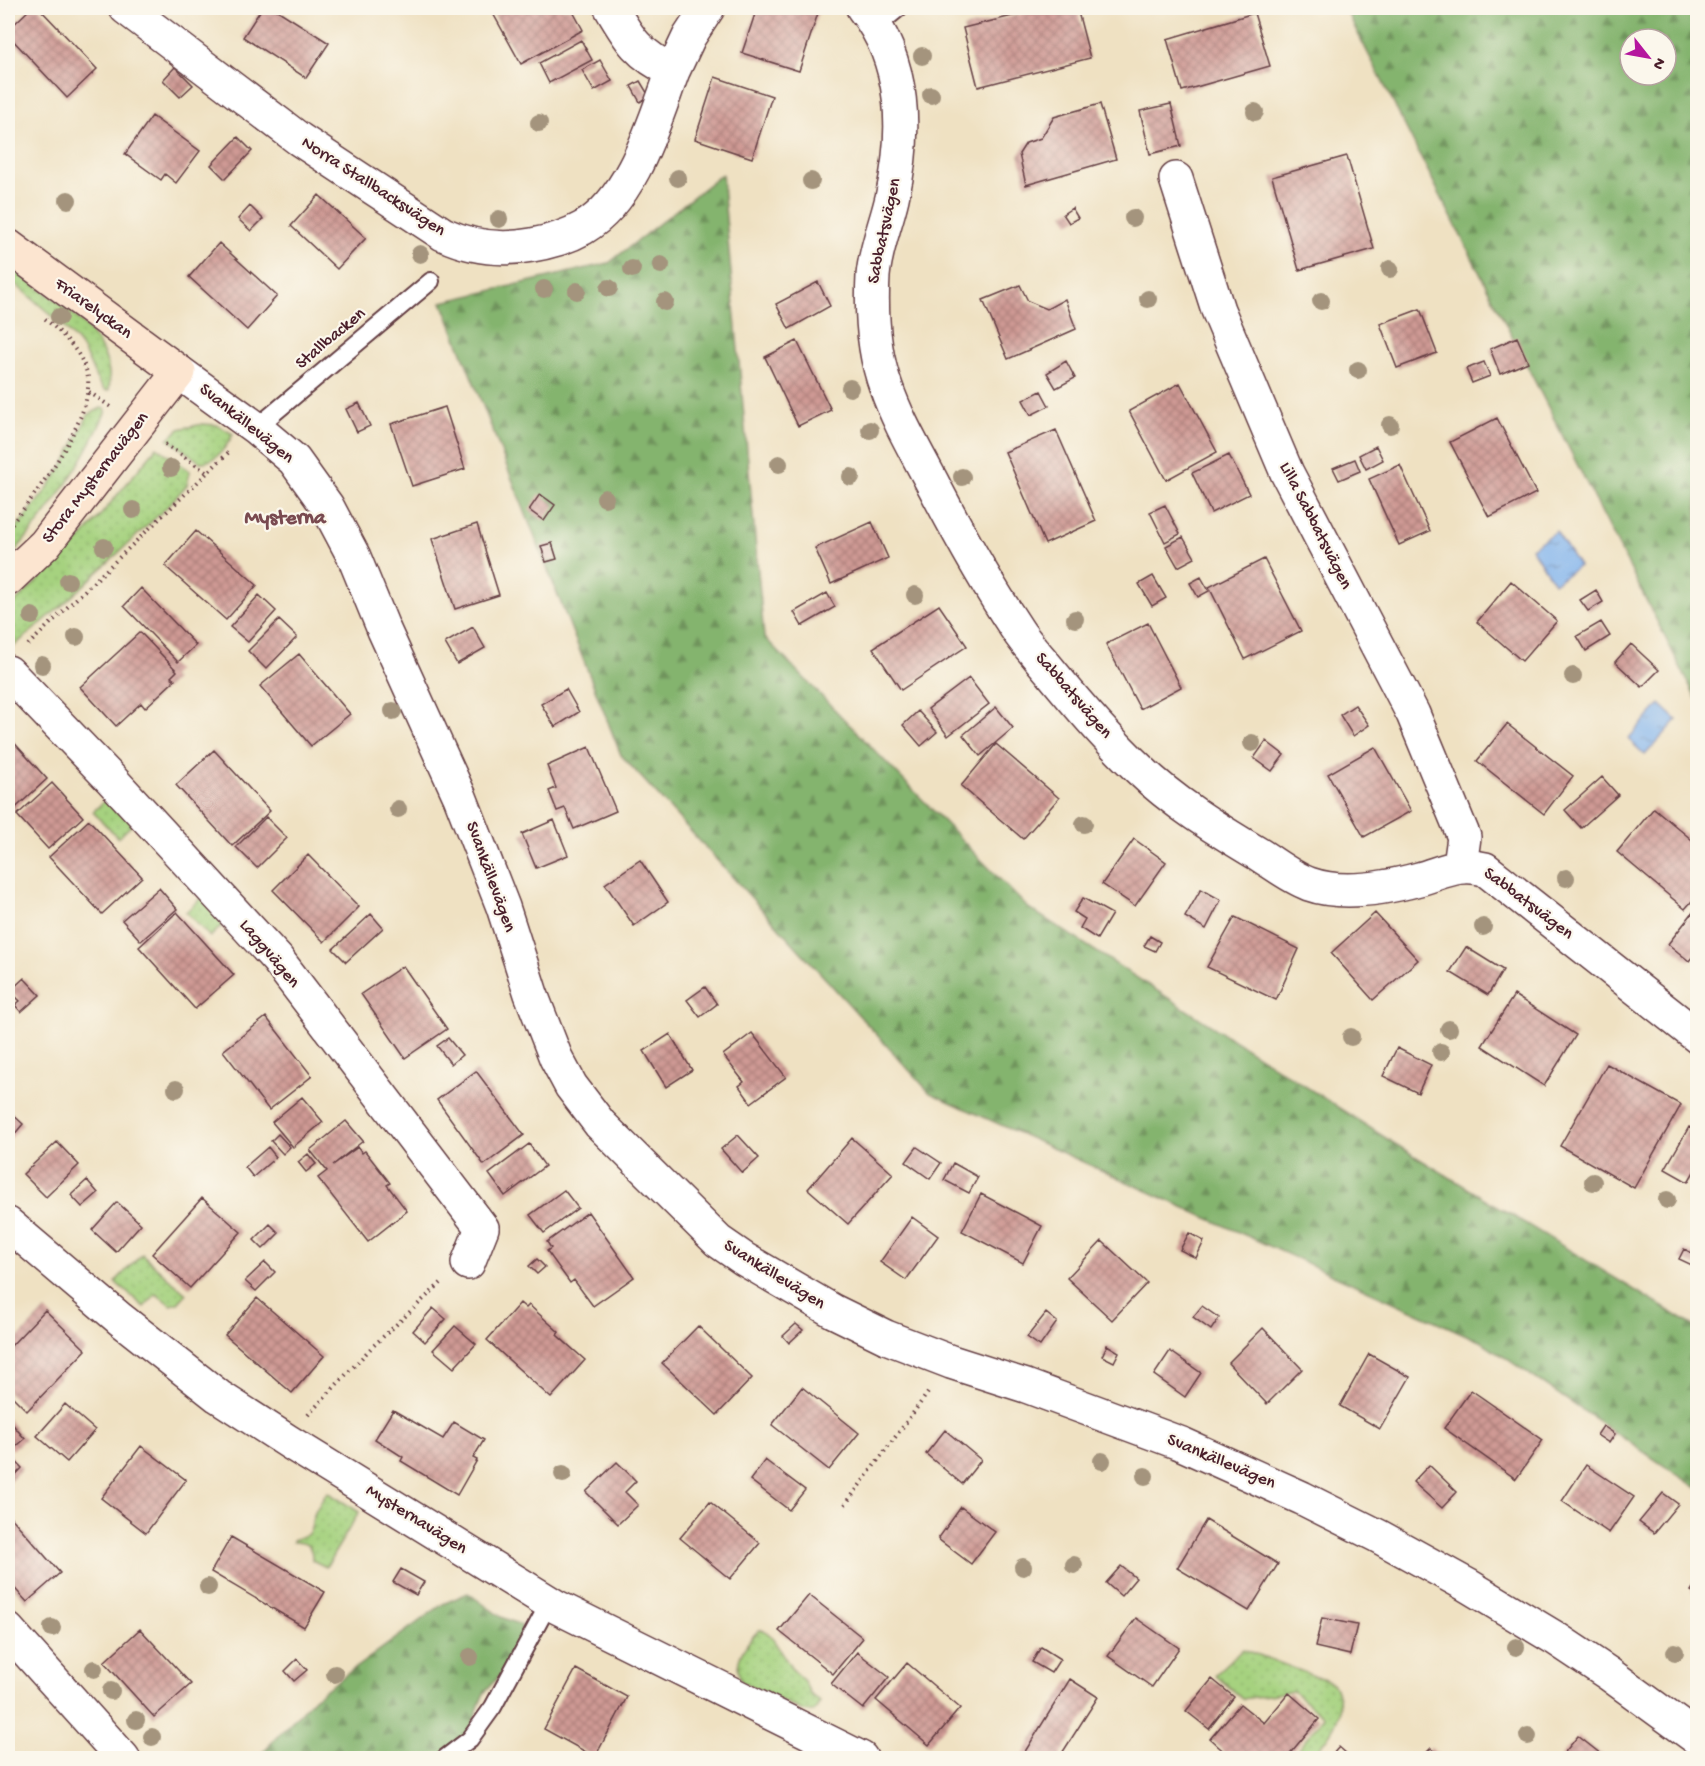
<svg xmlns="http://www.w3.org/2000/svg" width="1705" height="1766" font-family="'Gochi Hand',sans-serif">
<style>
.grass{fill:url(#grass-dots);stroke:#787855;stroke-width:1.5}
.forest{fill:url(#forest-firs);stroke:#676a4c;stroke-width:1.5;fill-rule:evenodd}
.water{fill:url(#water-ripples);stroke:#65688c;stroke-width:1.5}
.building{fill:url(#building-cross-hatch)}
.lines{fill:none;stroke-linecap:round;stroke-linejoin:round}
.lane-casing{stroke:#633c42;stroke-width:20}
.street-casing{stroke:#633c42;stroke-width:36}
.secondary-casing{stroke:#633c42;stroke-width:36}
.path{stroke:#633c42;stroke-width:4;stroke-dasharray:1.5 4.5;stroke-linecap:butt}
.lane{stroke:#fff;stroke-width:16}
.street{stroke:#fff;stroke-width:33}
.secondary{stroke:#fce5d0;stroke-width:33}
.tree{fill:#a4947d}
.labels{text-anchor:middle;dominant-baseline:central;stroke-width:4.5;stroke-linejoin:round;paint-order:stroke}
.street-label{font-size:18px;fill:#4a1f2b;stroke:#fbf7ec}
.quarter-label{font-size:21px;font-weight:bold;fill:#794a50;stroke:#fbf7ec}
</style>
<defs>
<pattern id="grass-dots" width="8" height="8" patternUnits="userSpaceOnUse" patternTransform="scale(1.5)"><rect width="8" height="8" fill="#a6d27f"/><path d="M2 2h.1M6 6h.1" fill="none" stroke="#90b46e" stroke-width="1.8" stroke-linecap="round"/></pattern>
<pattern id="forest-firs" width="22" height="20" patternUnits="userSpaceOnUse" patternTransform="scale(1.5)"><rect width="22" height="20" fill="#84b46e"/><path d="M5 1l3.5 6h-7zM16 11l3.5 6h-7z" fill="#6e925b"/></pattern>
<pattern id="water-ripples" width="26" height="14" patternUnits="userSpaceOnUse" patternTransform="scale(1.5)"><rect width="26" height="14" fill="#80b2ec"/><path d="M2 4q2-2 4 0t4 0M15 11q2-2 4 0t4 0" fill="none" stroke="#6b90bf"/></pattern>
<pattern id="building-cross-hatch" width="8" height="8" patternUnits="userSpaceOnUse" patternTransform="scale(1.5)"><rect width="8" height="8" fill="#cf9a94"/><path d="M0 0l8 8M0 8l8-8" fill="none" stroke="#aa7d79"/></pattern>
</defs>
<rect width="100%" height="100%" fill="#fbf7ec"/>
<filter id="ink" filterUnits="userSpaceOnUse"><feTurbulence type="fractalNoise" baseFrequency=".0167" numOctaves="2"/><feDisplacementMap in="SourceGraphic" scale="12" xChannelSelector="R" yChannelSelector="G"/><feConvolveMatrix kernelMatrix="1 2 1 2 8 2 1 2 1" color-interpolation-filters="sRGB"/></filter>
<filter id="wash" filterUnits="userSpaceOnUse"><feTurbulence type="fractalNoise" baseFrequency=".008" numOctaves="4" result="noise"/><feDisplacementMap in="SourceGraphic" scale="24" xChannelSelector="R" yChannelSelector="G"/><feGaussianBlur stdDeviation="1.35" result="paint"/><feColorMatrix in="noise" values="0 0 0 0 0 0 0 0 0 0 0 0 0 0 0 0 0 1.4 0 .05"/><feComposite in="paint" operator="in"/></filter>
<g filter="url(#wash)">
<rect width="100%" height="100%" fill="#efe1c2"/>
<path class="grass" d="M8 266C46 295 117 331 109 390L107 391C94 384 90 357 79 344 59 319 32 299 8 278Z
M101 408 105 409 106 411C82 466 48 515 8 559V538L45 492 65 462 88 415Z
M203 424 217 425 233 434C226 448 216 463 200 462L168 439 179 429Z
M157 447 190 471 187 485 166 508 65 603 14 646 8 648V609L80 540Z
M110 795 135 822 118 838 93 812Z
M204 895 227 921 210 937 186 912Z
M142 1254 186 1294 178 1303 171 1305 156 1294 144 1307 115 1282Z
M327 1492 359 1512 326 1567 312 1560C313 1545 305 1542 293 1542V1540L308 1534 311 1529 314 1514Z
M759 1630H764L771 1636 793 1671 804 1681 811 1695 820 1702 814 1712 803 1711 742 1682C731 1663 745 1644 759 1630Z
M1243 1649 1333 1683C1351 1714 1329 1735 1311 1758H1302L1295 1753 1324 1717 1293 1691 1243 1699 1215 1675Z"/>
<path class="forest" d="M1345 8H1697V700ZM1630 39H1666V75H1630Z
M722 174 764 637 1027 907 1395 1144 1697 1328V1488L1482 1342 930 1093 621 755 442 302 609 263Z
M468 1593 501 1617 521 1625C530 1660 502 1669 485 1692 478 1702 467 1744 462 1758H257L314 1698 443 1604Z"/>
<path class="water" d="M1556 531 1579 566 1554 583 1531 548Z
M1660 704 1677 720 1645 755 1628 739Z"/>
<g id="blocks">
<path class="building" d="M31 8H39L97 69 67 98 8 35V30Z
M262 8H274L329 43 306 78 243 37Z
M490 8H571L583 30 521 64Z
M757 8H812L819 10 799 71 742 53Z
M1045 8H1077L1090 58 978 87 963 28Z
M1254 13 1270 66 1182 91 1167 39Z
M581 40 592 60 549 83 539 63Z
M600 60 612 81 594 91 582 70Z
M175 67 193 85 180 97 163 80Z
M715 77 772 96 752 158 695 139Z
M640 81 649 96 640 102 631 86Z
M1100 104 1116 159 1026 185 1019 154 1026 143 1041 138 1054 117Z
M1171 104 1181 146 1150 154 1140 111Z
M152 116 200 151 176 183 165 174 161 180 125 154Z
M238 137 252 151 225 179 211 165Z
M1347 156 1374 249 1299 270 1272 177Z
M319 195 366 238 337 269 291 226Z
M250 206 263 219 251 231 238 219Z
M1072 208 1078 218 1069 223 1063 214Z
M219 243 277 296 247 330 189 277Z
M818 282 830 306 789 329 776 304Z
M1020 285 1028 301 1047 309 1065 299 1076 329 1008 359 983 300Z
M1420 309 1437 353 1397 368 1380 324Z
M1517 337 1528 362 1500 374 1490 349Z
M797 341 831 410 798 426 765 357Z
M1066 361 1075 378 1056 388 1047 373Z
M1484 362 1490 376 1472 383 1466 369Z
M1180 383 1217 452 1166 480 1129 411Z
M1041 391 1049 406 1031 415 1023 400Z
M359 403 370 426 357 432 346 409Z
M445 407 465 469 412 486 391 424Z
M1497 418 1536 493 1489 517 1450 442Z
M1056 430 1096 521 1045 544 1005 452Z
M1376 446 1383 460 1366 469 1359 455Z
M1229 455 1249 494 1211 513 1192 473Z
M1355 459 1360 471 1339 480 1333 468Z
M1400 465 1430 531 1399 545 1369 479Z
M540 494 555 505 544 521 529 510Z
M1165 505 1180 534 1165 542 1150 512Z
M872 522 888 558 831 584 815 548Z
M477 524 499 595 455 609 432 539Z
M196 531 257 585 226 620 165 566Z
M1183 537 1195 558 1178 567 1166 546Z
M552 543 557 559 546 562 541 546Z
M1264 559 1301 631 1245 659 1209 587Z
M1153 576 1166 598 1152 606 1139 584Z
M1201 577 1209 591 1198 597 1190 583Z
M1511 581 1557 621 1522 661 1477 622Z
M141 588 196 645 178 662 124 606Z
M1596 590 1603 602 1588 611 1580 600Z
M827 593 835 607 802 626 794 612Z
M259 595 276 611 248 642 230 627Z
M939 605 967 646 901 690 873 648Z
M279 620 297 637 266 669 248 651Z
M1601 622 1610 636 1586 651 1577 636Z
M1148 623 1181 687 1140 709 1106 644Z
M473 627 485 648 457 664 445 643Z
M140 632 177 671 171 677 175 680 145 708 141 703 116 726 80 687Z
M1631 644 1659 670 1642 687 1615 662Z
M299 654 350 714 311 746 260 686Z
M969 678 989 704 948 736 928 709Z
M566 689 579 712 555 727 541 704Z
M1355 705 1369 725 1353 736 1340 715Z
M996 707 1013 728 980 756 963 735Z
M918 711 937 732 921 746 903 725Z
M1507 724 1573 776 1544 814 1477 761Z
M8 736 47 779 9 814 8 812Z
M1266 741 1284 755 1272 771 1254 758Z
M996 744 1059 798 1023 839 961 786Z
M589 747 616 811 574 829 565 808 557 811 549 791 556 788 547 766Z
M1375 747 1411 811 1364 837 1328 774Z
M214 750 270 811 232 846 176 785Z
M1602 777 1618 795 1581 828 1565 810Z
M52 783 83 817 48 849 17 815Z
M1654 808 1698 845V894L1685 909 1617 852Z
M266 817 287 838 257 868 236 847Z
M89 820 142 877 102 914 49 857Z
M554 820 568 855 536 868 522 834Z
M1134 839 1166 862 1135 906 1102 884Z
M308 855 359 907 324 942 273 890Z
M640 860 668 902 634 926 605 884Z
M159 888 177 909 141 941 122 920Z
M1201 889 1221 900 1206 929 1185 917Z
M1083 898 1112 914 1097 939 1080 928 1085 919 1074 912Z
M1698 906V950L1689 961 1668 944Z
M177 912 234 975 195 1009 139 947Z
M1375 913 1418 960 1373 1000 1331 953Z
M371 914 383 928 346 962 333 949Z
M1235 917 1299 949 1276 1000 1207 967Z
M1150 936 1160 942 1155 951 1144 946Z
M1466 947 1503 970 1488 995 1450 972Z
M403 966 447 1029 405 1058 361 994Z
M24 978 40 995 21 1012 15 1005 20 1001 10 991Z
M705 987 717 1004 700 1017 687 1000Z
M1514 995 1576 1035 1544 1086 1482 1046Z
M266 1017 312 1076 269 1110 223 1051Z
M752 1033 786 1077 751 1103 739 1086 744 1082 723 1055Z
M670 1034 692 1070 666 1087 644 1051Z
M448 1038 462 1055 451 1064 437 1046Z
M1397 1048 1431 1065 1418 1093 1383 1076Z
M1607 1064 1681 1105 1634 1188 1560 1146Z
M476 1071 524 1135 484 1165 437 1100Z
M302 1097 323 1122 293 1147 272 1122Z
M8 1110 23 1124 8 1142Z
M346 1121 363 1141 333 1165 358 1147 362 1153 365 1151 390 1183 387 1185 407 1211 368 1242 318 1178 327 1171 310 1150Z
M1689 1127 1698 1132V1165L1688 1182 1665 1169Z
M278 1134 290 1147 283 1154 271 1141Z
M738 1135 759 1158 742 1173 721 1149Z
M852 1138 893 1174 848 1224 808 1189Z
M57 1142 79 1165 46 1197 23 1174Z
M529 1144 545 1166 505 1196 489 1174Z
M268 1147 276 1157 253 1177 245 1167Z
M917 1147 941 1163 930 1179 906 1162Z
M308 1154 316 1164 306 1172 298 1162Z
M953 1163 978 1177 969 1193 944 1180Z
M87 1180 98 1193 82 1207 71 1195Z
M564 1190 578 1208 544 1233 530 1215Z
M981 1194 1042 1226 1023 1263 962 1231Z
M202 1198 241 1232 190 1288 152 1254Z
M117 1202 141 1224 116 1252 92 1230Z
M588 1212 634 1277 593 1306 574 1280 570 1283 547 1251 551 1248 547 1242Z
M912 1217 938 1236 906 1280 880 1262Z
M270 1224 279 1233 263 1249 254 1240Z
M1189 1233 1204 1241 1196 1258 1180 1250Z
M1102 1241 1147 1283 1112 1320 1067 1278Z
M1684 1249 1698 1256 1696 1267 1679 1259Z
M537 1259 545 1267 537 1274 529 1266Z
M265 1262 275 1272 256 1291 245 1281Z
M257 1298 324 1356 292 1393 225 1335Z
M520 1303 526 1308 529 1305 559 1332 557 1335 585 1360 551 1398 487 1340Z
M1202 1306 1219 1318 1211 1330 1193 1317Z
M433 1308 446 1319 425 1342 413 1331Z
M45 1310 86 1350 27 1411 8 1392V1349Z
M1046 1313 1057 1322 1040 1346 1027 1337Z
M796 1324 803 1330 789 1343 783 1336Z
M455 1326 476 1344 454 1368 433 1350Z
M698 1326 752 1378 717 1415 662 1363Z
M1263 1328 1302 1369 1267 1404 1228 1363Z
M1107 1345 1119 1352 1114 1362 1102 1356Z
M1170 1351 1201 1373 1185 1397 1154 1375Z
M1369 1354 1410 1377 1380 1429 1340 1406Z
M802 1387 859 1433 829 1470 772 1425Z
M1471 1390 1543 1440 1516 1479 1444 1428Z
M65 1404 95 1430 67 1462 37 1436Z
M393 1410 443 1439 454 1422 484 1440 473 1458 477 1460 457 1495 401 1461 403 1457 375 1439Z
M8 1419 25 1439 12 1450 8 1444Z
M1603 1426 1615 1434 1609 1443 1597 1435Z
M945 1430 981 1460 962 1484 926 1454Z
M141 1446 186 1480 146 1533 101 1498Z
M8 1453 22 1468 8 1483Z
M765 1460 805 1490 789 1510 750 1480Z
M617 1462 636 1481 625 1492 638 1505 618 1524 586 1492Z
M1429 1465 1457 1492 1442 1508 1413 1482Z
M1586 1465 1634 1497 1609 1533 1562 1501Z
M1663 1493 1678 1504 1654 1533 1639 1522Z
M710 1502 760 1543 730 1579 680 1538Z
M961 1507 995 1532 971 1564 938 1539Z
M9 1515 60 1573 27 1602 8 1581Z
M1206 1520 1278 1564 1249 1611 1177 1568Z
M231 1537 325 1592 304 1627 211 1572Z
M1121 1566 1136 1578 1121 1596 1106 1583Z
M401 1569 424 1582 416 1595 393 1582Z
M1698 1580V1595L1691 1591Z
M809 1595 863 1638 833 1674 779 1631Z
M1136 1618 1179 1648 1152 1687 1108 1656Z
M1322 1618 1357 1625 1350 1655 1315 1647Z
M140 1629 191 1684 154 1717 104 1662Z
M1041 1647 1060 1659 1051 1673 1032 1662Z
M857 1652 889 1677 863 1709 831 1684Z
M297 1659 307 1670 294 1681 285 1671Z
M907 1663 960 1708 929 1745 876 1700Z
M576 1669 627 1697 595 1757 544 1729Z
M1070 1679 1098 1697 1059 1758H1021Z
M1212 1679 1234 1697 1209 1729 1186 1711Z
M1289 1693 1319 1719 1286 1758H1229L1230 1757 1210 1739 1240 1704 1264 1723Z
M1578 1736 1606 1758H1560Z
M1339 1747 1347 1754 1343 1758H1336L1332 1755Z
M1431 1748 1438 1754 1435 1758 1426 1753Z"/>
</g>
</g>
<g filter="url(#ink)">
<use href="#blocks" fill-opacity="0" stroke="#633c42" stroke-width="1.5"/>
<g class="lines">
<defs>
<path id="lane" d="M877 26 899 8
M256 428 431 281
M445 1758 470 1739 493 1707 549 1603"/>
<path id="street" d="M126 8 299 139 443 234C471 247 500 251 532 245 550 242 567 237 583 228 633 199 654 122 673 71
M611 8C629 39 638 55 673 71L689 37 708 8
M863 8C906 62 907 133 892 198 886 224 875 250 873 276 871 314 873 352 886 387 898 422 918 455 935 488 960 536 986 583 1016 628 1026 644 1039 657 1051 672 1078 705 1107 739 1139 769 1173 802 1215 828 1255 852 1272 862 1290 877 1309 884 1343 896 1386 888 1419 879 1444 872 1459 862 1485 869L1698 1037
M1176 179 1218 310 1287 473 1413 714 1464 837 1460 866
M179 372 256 428 294 460 327 506 354 557 384 630 460 797 503 907 531 994 556 1058 571 1086 600 1124 718 1241 744 1259 833 1311 886 1337 951 1362 1026 1386 1182 1444 1302 1498 1378 1536 1467 1585 1555 1638 1609 1674 1698 1739
M8 672 111 779 277 959 482 1228 468 1263
M8 1224 120 1319 218 1396 289 1442 555 1606 861 1758
M8 1630 123 1758"/>
<path id="secondary" d="M8 246 179 372 45 544 8 579"/>
</defs>
<use href="#lane" class="lane-casing"/>
<use href="#street" class="street-casing"/>
<use href="#secondary" class="secondary-casing"/>
<path class="path" d="M89 392 111 407
M165 444 206 472
M8 518 13 521
M8 528C34 497 98 414 87 373 80 349 60 332 42 316
M28 645 230 451
M308 1415 371 1348 441 1283
M845 1505 930 1390"/>
<use href="#lane" class="lane"/>
<use href="#street" class="street"/>
<use href="#secondary" class="secondary"/>
</g>
<g class="tree">
<circle cx="922" cy="56" r="9"/>
<circle cx="931" cy="95" r="9"/>
<circle cx="1255" cy="112" r="9"/>
<circle cx="539" cy="123" r="9"/>
<circle cx="678" cy="178" r="9"/>
<circle cx="811" cy="181" r="9"/>
<circle cx="68" cy="200" r="9"/>
<circle cx="1133" cy="218" r="9"/>
<circle cx="499" cy="219" r="9"/>
<circle cx="420" cy="254" r="9"/>
<circle cx="661" cy="265" r="9"/>
<circle cx="632" cy="269" r="9"/>
<circle cx="1390" cy="269" r="9"/>
<circle cx="609" cy="288" r="9"/>
<circle cx="544" cy="289" r="9"/>
<circle cx="577" cy="291" r="9"/>
<circle cx="1148" cy="299" r="9"/>
<circle cx="1321" cy="301" r="9"/>
<circle cx="665" cy="302" r="9"/>
<circle cx="59" cy="317" r="9"/>
<circle cx="1358" cy="370" r="9"/>
<circle cx="850" cy="388" r="9"/>
<circle cx="1390" cy="425" r="9"/>
<circle cx="870" cy="430" r="9"/>
<circle cx="779" cy="464" r="9"/>
<circle cx="171" cy="468" r="9"/>
<circle cx="851" cy="477" r="9"/>
<circle cx="962" cy="477" r="9"/>
<circle cx="605" cy="498" r="9"/>
<circle cx="133" cy="510" r="9"/>
<circle cx="104" cy="547" r="9"/>
<circle cx="68" cy="581" r="9"/>
<circle cx="915" cy="595" r="9"/>
<circle cx="32" cy="616" r="9"/>
<circle cx="1075" cy="619" r="9"/>
<circle cx="76" cy="637" r="9"/>
<circle cx="42" cy="665" r="9"/>
<circle cx="1573" cy="676" r="9"/>
<circle cx="393" cy="711" r="9"/>
<circle cx="1252" cy="743" r="9"/>
<circle cx="398" cy="809" r="9"/>
<circle cx="1084" cy="824" r="9"/>
<circle cx="1566" cy="878" r="9"/>
<circle cx="1483" cy="927" r="9"/>
<circle cx="1449" cy="1029" r="9"/>
<circle cx="1351" cy="1037" r="9"/>
<circle cx="1441" cy="1052" r="9"/>
<circle cx="176" cy="1089" r="9"/>
<circle cx="1593" cy="1182" r="9"/>
<circle cx="1667" cy="1200" r="9"/>
<circle cx="1102" cy="1461" r="9"/>
<circle cx="563" cy="1474" r="9"/>
<circle cx="1145" cy="1476" r="9"/>
<circle cx="1074" cy="1565" r="9"/>
<circle cx="1023" cy="1567" r="9"/>
<circle cx="208" cy="1587" r="9"/>
<circle cx="52" cy="1628" r="9"/>
<circle cx="1516" cy="1647" r="9"/>
<circle cx="1675" cy="1652" r="9"/>
<circle cx="470" cy="1657" r="9"/>
<circle cx="94" cy="1669" r="9"/>
<circle cx="335" cy="1674" r="9"/>
<circle cx="111" cy="1691" r="9"/>
<circle cx="136" cy="1720" r="9"/>
<circle cx="1528" cy="1736" r="9"/>
<circle cx="152" cy="1737" r="9"/>
</g>
</g>
<g class="labels">
<g class="street-label">
<text transform="translate(373 187) rotate(33)">Norra Stallbacksvägen</text>
<text transform="translate(885 231) rotate(-78)">Sabbatsvägen</text>
<text transform="translate(93 309) rotate(36)">Friarelyckan</text>
<text transform="translate(331 339) rotate(-40)">Stallbacken</text>
<text transform="translate(246 424) rotate(39)">Svankällevägen</text>
<text transform="translate(96 478) rotate(-52)">Stora Mysternavägen</text>
<text transform="translate(1315 526) rotate(63)">Lilla Sabbatsvägen</text>
<text transform="translate(1073 696) rotate(49)">Sabbatsvägen</text>
<text transform="translate(490 877) rotate(70)">Svankällevägen</text>
<text transform="translate(1528 904) rotate(37)">Sabbatsvägen</text>
<text transform="translate(269 954) rotate(50)">Laggvägen</text>
<text transform="translate(774 1275) rotate(32)">Svankällevägen</text>
<text transform="translate(1221 1462) rotate(23)">Svankällevägen</text>
<text transform="translate(416 1520) rotate(32)">Mysternavägen</text>
</g>
<g class="quarter-label">
<text x="285" y="519">Mysterna</text>
</g>
</g>
<rect width="1705" height="1766" fill="none" stroke="#fbf7ec" stroke-width="30"/>
<g transform="translate(1648 57) rotate(121)"><circle r="28" fill="#fbf7ec" stroke="#b4a19f" stroke-width="1.5"/>
<path d="M0-4.5L10 22L0 15L-10 22Z" fill="#b5179e"/>
<text y="-9" font-size="16" font-weight="bold" text-anchor="middle" fill="#4a1f2b">N</text>
</g>
</svg>
